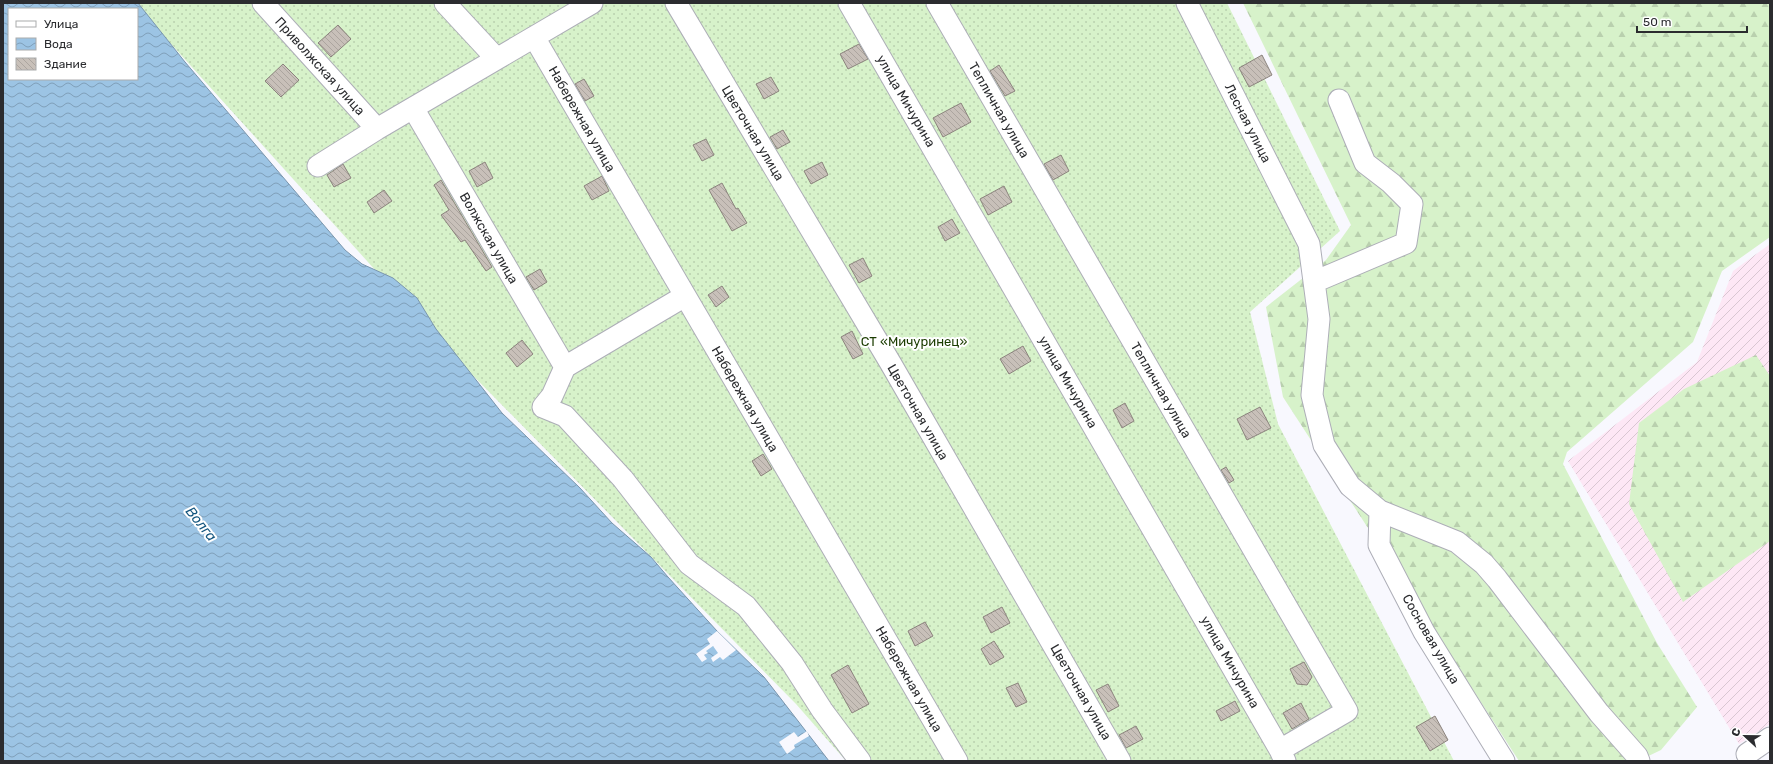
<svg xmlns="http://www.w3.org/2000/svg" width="1773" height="764" font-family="Rubik,sans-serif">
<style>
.industrial{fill:url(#industrial-furrows)}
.grass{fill:url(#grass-dots)}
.forest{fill:url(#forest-firs)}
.water{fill:url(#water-waves);stroke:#7a96ae;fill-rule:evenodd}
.pier{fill:#f8f8fe}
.building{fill:url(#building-back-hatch);stroke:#8b837d}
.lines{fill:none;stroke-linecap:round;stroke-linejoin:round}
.minor-casing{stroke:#adaeb7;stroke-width:23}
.minor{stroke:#fff;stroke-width:21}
.labels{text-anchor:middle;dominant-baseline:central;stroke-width:4;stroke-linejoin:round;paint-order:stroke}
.street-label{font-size:13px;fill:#2b2c2f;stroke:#fff}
.park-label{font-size:13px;fill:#1b3c01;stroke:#fff}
.water-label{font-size:14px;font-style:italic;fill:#13557e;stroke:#fff}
</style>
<defs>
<pattern id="industrial-furrows" width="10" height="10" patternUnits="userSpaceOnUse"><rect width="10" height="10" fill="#fde7f5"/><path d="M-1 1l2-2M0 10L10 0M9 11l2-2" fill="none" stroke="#d9c6d2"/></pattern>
<pattern id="grass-dots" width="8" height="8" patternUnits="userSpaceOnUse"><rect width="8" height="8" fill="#d7f2ca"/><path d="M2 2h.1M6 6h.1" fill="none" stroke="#b9d0ae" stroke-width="1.8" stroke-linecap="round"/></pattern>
<pattern id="forest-firs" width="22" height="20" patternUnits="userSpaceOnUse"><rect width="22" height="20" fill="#d7f2ca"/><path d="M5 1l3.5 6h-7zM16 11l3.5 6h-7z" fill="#b9d0ae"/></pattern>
<pattern id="water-waves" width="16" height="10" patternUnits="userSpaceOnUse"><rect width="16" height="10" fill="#9cc4e4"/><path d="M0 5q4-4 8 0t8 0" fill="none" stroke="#7f9fb9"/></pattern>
<pattern id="building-back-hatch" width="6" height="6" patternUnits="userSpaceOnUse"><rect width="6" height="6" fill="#c8c0b9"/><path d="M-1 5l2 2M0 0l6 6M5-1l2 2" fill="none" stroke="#aca59f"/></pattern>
</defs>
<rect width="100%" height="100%" fill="#f8f8fe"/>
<path class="industrial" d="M1770 244V724L1739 744 1568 461 1697 362 1733 271Z"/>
<path class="grass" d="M134 3H1227L1340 231 1250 312 1278 424 1454 761H846L796 704 442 344Z"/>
<path class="forest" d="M1243 3H1770V237L1722 271 1693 342 1567 452 1563 464 1657 643 1697 707 1661 750 1638 761H1519L1283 397 1266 307 1326 260 1351 225Z
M1756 355 1770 376V541L1683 602 1629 504 1639 423 1684 389Z"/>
<path class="water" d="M3 3H138L185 62 345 250 362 264 393 278 417 298 436 329 502 413 580 488 612 523 651 557 668 577 717 631 764 677 829 761H3ZM9 9H137V79H9Z"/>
<path class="pier" d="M717 631 736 650 723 660 720 657 713 662 711 658 718 653 713 646 706 651 708 653 704 655 707 659 702 662 696 654 710 644 707 639Z
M807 731 809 736 794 745 795 748 787 754 779 742 794 732 798 737Z"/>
<path class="building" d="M338 25 351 39 331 57 318 43Z
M859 44 868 59 848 69 840 54Z
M1262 55 1272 75 1249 87 1239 68Z
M283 64 299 80 281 97 265 81Z
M999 65 1015 91 1005 96 990 71Z
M771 77 779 91 764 99 756 84Z
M584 79 594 96 585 101 575 84Z
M961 103 971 122 943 137 933 118Z
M783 130 790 142 777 149 770 137Z
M706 139 714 155 702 161 693 145Z
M1061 155 1069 171 1053 180 1044 164Z
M485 162 493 178 477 187 469 171Z
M822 162 828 175 811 184 804 171Z
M343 164 351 178 334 187 327 175Z
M602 176 609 191 592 200 584 186Z
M441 180 492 267 486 271 465 240 461 242 441 215 449 210 434 185Z
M722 183 736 209 738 208 747 223 732 231 709 190Z
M1004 186 1012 202 988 215 980 199Z
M384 190 392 201 374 213 367 202Z
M952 219 960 233 945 241 938 227Z
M863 258 872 276 859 283 849 265Z
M540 269 547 282 534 290 526 277Z
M722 286 729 297 716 307 708 295Z
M852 331 863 354 853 359 841 337Z
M522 340 533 354 517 367 506 353Z
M1023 346 1031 361 1009 374 1000 359Z
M1125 403 1134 421 1122 428 1113 410Z
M1260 407 1271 428 1247 440 1237 419Z
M763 454 772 469 761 476 752 461Z
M1226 467 1234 480 1229 483 1221 470Z
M1002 607 1010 623 991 633 983 617Z
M925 622 933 636 915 646 908 631Z
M994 641 1004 657 990 665 981 649Z
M1304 662 1312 677 1307 685 1297 684 1290 669Z
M848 665 869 704 852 713 831 675Z
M1018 683 1027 702 1016 707 1006 688Z
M1108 684 1119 706 1108 712 1096 690Z
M1235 701 1240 711 1221 721 1216 711Z
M1301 703 1309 719 1292 729 1283 713Z
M1435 716 1448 740 1430 751 1416 727Z
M1136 726 1143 739 1126 748 1119 735Z"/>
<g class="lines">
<defs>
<path id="minor" d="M263 3 377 129
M445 3 496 58
M676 3 891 364 1120 761
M849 3 1280 750 1285 761
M937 3 1347 711 1280 750
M1187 3 1309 244 1319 319 1312 395 1324 445 1350 486 1380 511 1457 542 1484 564 1497 579 1599 713 1637 756 1639 761
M534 37 957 761
M413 108 565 367
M318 166 377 129 592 3
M1314 282 1406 243 1412 204 1391 183 1365 163 1339 100
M685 296 565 367 552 396 543 407 565 416 623 479 689 564 746 606 792 663 822 710 860 761
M1380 511 1379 545 1424 632 1504 761
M1747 754 1770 738"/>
</defs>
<use href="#minor" class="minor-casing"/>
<use href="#minor" class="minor"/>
</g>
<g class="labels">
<g class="street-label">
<text transform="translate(320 66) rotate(48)">Приволжская улица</text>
<text transform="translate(906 101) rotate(60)">улица Мичурина</text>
<text transform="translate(999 110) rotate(60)">Тепличная улица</text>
<text transform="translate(582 119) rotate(60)">Набережная улица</text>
<text transform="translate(1248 123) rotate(63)">Лесная улица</text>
<text transform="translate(753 133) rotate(59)">Цветочная улица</text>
<text transform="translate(489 238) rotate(60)">Волжская улица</text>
<text transform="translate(1068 382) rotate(60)">улица Мичурина</text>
<text transform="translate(1161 390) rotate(60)">Тепличная улица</text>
<text transform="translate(745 399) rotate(60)">Набережная улица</text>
<text transform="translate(918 412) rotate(60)">Цветочная улица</text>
<text transform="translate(1431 639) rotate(60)">Сосновая улица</text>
<text transform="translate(1230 662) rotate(60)">улица Мичурина</text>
<text transform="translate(909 679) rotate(60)">Набережная улица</text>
<text transform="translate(1081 692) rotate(60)">Цветочная улица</text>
</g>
<g class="park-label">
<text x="914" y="341">СТ «Мичуринец»</text>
</g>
<g class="water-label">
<text transform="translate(201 524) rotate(51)">Волга</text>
</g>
</g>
<rect width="1773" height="764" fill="none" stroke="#2b2c2f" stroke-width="8"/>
<rect x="8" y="8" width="130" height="72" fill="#ffffff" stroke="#aaabac"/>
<rect x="16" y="21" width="20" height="6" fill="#ffffff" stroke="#aaabac"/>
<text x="44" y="28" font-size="12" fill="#2b2c2f">Улица</text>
<rect x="16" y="38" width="20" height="12" fill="url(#water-waves)" stroke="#aaabac"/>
<text x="44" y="48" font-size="12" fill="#2b2c2f">Вода</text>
<rect x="16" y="58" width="20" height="12" fill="url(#building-back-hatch)" stroke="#aaabac"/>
<text x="44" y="68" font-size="12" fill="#2b2c2f">Здание</text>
<g transform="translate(1745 736) rotate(292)" stroke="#ffffff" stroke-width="3" paint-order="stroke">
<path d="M0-3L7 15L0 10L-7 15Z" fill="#2b2c2f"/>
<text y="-6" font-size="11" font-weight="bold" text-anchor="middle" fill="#2b2c2f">С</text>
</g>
<path d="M1637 26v6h110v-6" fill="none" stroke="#2b2c2f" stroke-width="2"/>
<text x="1643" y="26" font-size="12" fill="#2b2c2f" stroke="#ffffff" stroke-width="3" paint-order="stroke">50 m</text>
</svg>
